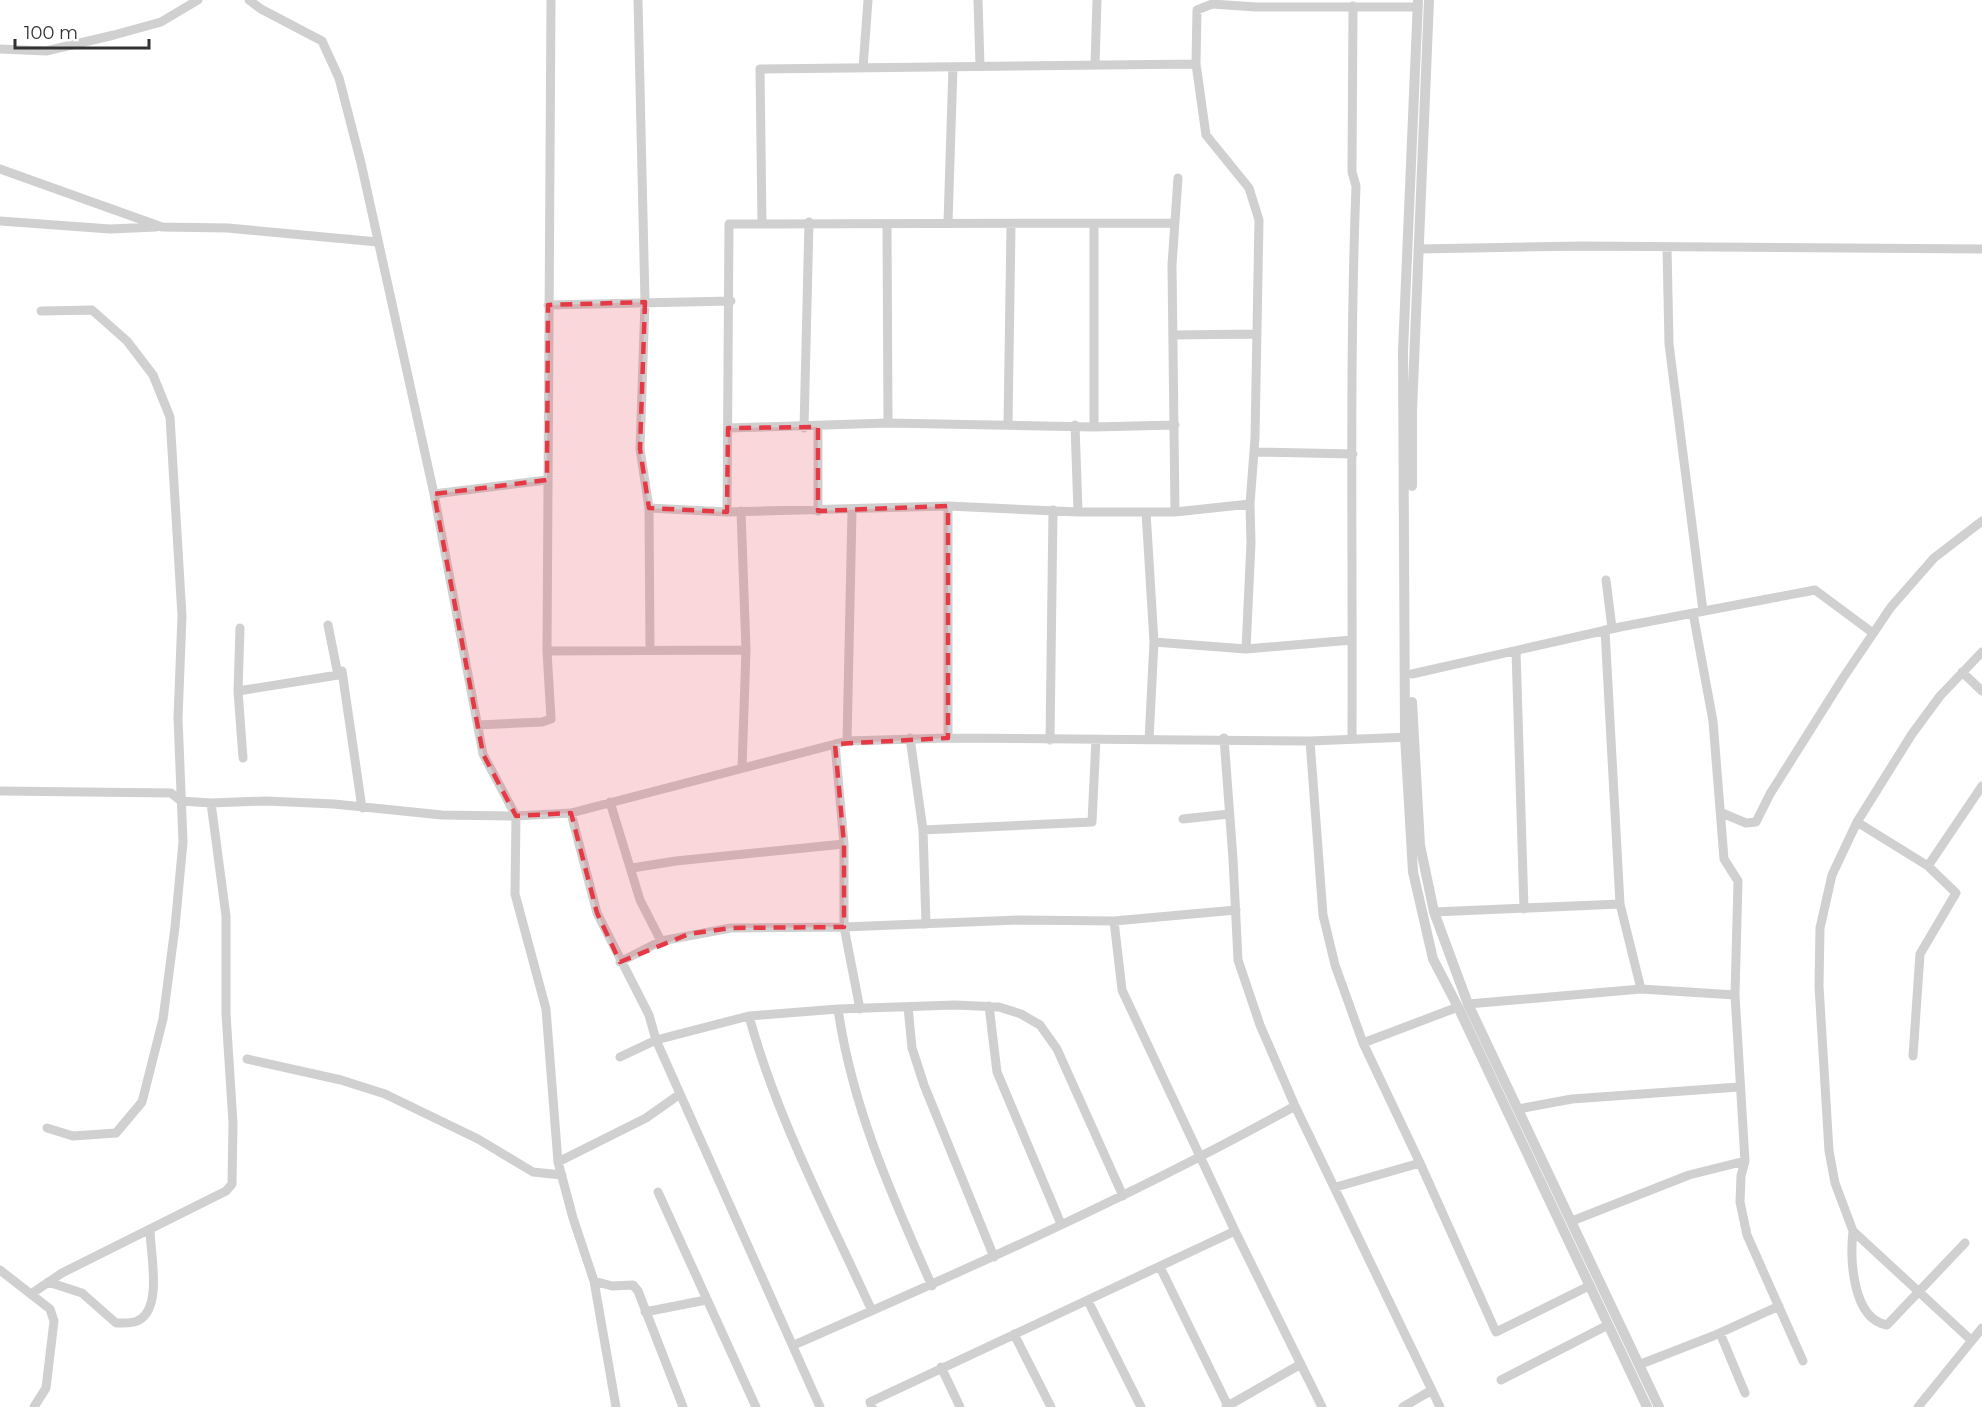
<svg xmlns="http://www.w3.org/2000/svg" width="1982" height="1407" font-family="Montserrat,sans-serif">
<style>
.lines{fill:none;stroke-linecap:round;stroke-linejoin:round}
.minor{stroke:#d0d0d0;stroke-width:9}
.tertiary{stroke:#d0d0d0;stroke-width:10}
.marked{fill:#e63946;fill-opacity:0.2;stroke:#e63946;stroke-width:4.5;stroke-dasharray:12 8;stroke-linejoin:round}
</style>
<rect width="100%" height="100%" fill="#fff"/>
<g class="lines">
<path class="minor" d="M249 0 261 9 322 41 339 78 361 163 434 494 483 754 516 816 515 894 546 1009 558 1162 573 1218 594 1281 616 1407
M638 0 645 302 640 449 649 508 650 649
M978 0 980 66
M0 49 46 51 114 35 161 22 198 0
M1095 65 1097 0
M863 68 868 0
M0 169 162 227 228 228 378 242
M0 221 110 229 156 227
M948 222 953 67
M762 224 760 69 1196 64
M887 224 888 423
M1094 225V427
M1667 247 1669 344 1703 611
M1419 249 1581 246 1982 249
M548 305 731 301
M41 311 92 310 127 341 153 375 170 417 182 616 178 718 183 842 175 927 163 1019 142 1102 116 1133 73 1136 47 1128
M1174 335 1256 334
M1008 425 1011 225
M1075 425 1078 512
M818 427V511
M728 428 888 423 1094 427 1175 425
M804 428 809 222
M1254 452 1353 454
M434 494 547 480
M649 508 727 512 948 506 1078 512H1175L1250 504
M741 511 746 650 742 768
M727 512 729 224 1175 223
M1146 512 1154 642 1149 740
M1175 512 1172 265 1178 178
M1606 580 1612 628 1605 630 1620 904 1641 989
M1693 613 1713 721 1724 859 1738 881 1735 995 1745 1161 1741 1176 1740 1202 1747 1235 1803 1361
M328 625 338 675 342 671 362 808
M240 628 238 691 243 758
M1154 642 1246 649 1352 640
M1246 649 1251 543 1250 504 1255 438 1259 220 1249 188 1206 135 1196 64 1197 10 1212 4 1256 7H1418
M547 651 746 650
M1516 651 1524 909
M1962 672 1982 691
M1412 674 1620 627 1815 590 1873 633
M238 691 338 675
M478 725 542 722 551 719 547 651 551 0
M910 738 923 830 926 924
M948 738V506
M1224 738 1233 859 1238 960 1260 1025 1295 1106 1440 1407
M1352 739C1353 555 1349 370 1356 186L1352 172 1353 6
M1050 740 1053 510
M847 741 852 511
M1310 741 1323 915 1335 965 1363 1043 1420 1163 1496 1332 1589 1286
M835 744 844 844V927L860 1009
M0 791 171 793 181 801 211 803 266 801 334 804 442 815 516 816 571 813 847 741 948 738 1310 741 1410 737
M610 802 640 900 661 941
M571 813 597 913 649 1015 656 1040 820 1407
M1722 813 1746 823 1756 822 1770 794 1843 678 1891 607 1934 558 1982 521
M1183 819 1229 814
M1857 822 1928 866 1982 786
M923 830 1092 822 1096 739
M632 868 676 861 844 844
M1434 912 1620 904
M1114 921 1122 990 1235 1231 1322 1407
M620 962 661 941 731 928 844 927 1021 920 1114 921 1236 910
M1468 1004 1641 989 1735 995
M989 1006 997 1072 1061 1224
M908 1007 912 1048 924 1085 994 1257
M838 1009C852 1107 892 1196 932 1286
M749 1016C777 1119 828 1214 872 1311
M1363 1043 1458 1007
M1913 1056 1920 954 1956 893 1928 866
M620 1057 656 1040 749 1016 838 1009 955 1005 999 1007 1021 1014 1040 1025 1057 1049 1123 1196
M247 1059 341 1080 385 1094 478 1139 533 1172 562 1175
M1518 1109 1572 1099 1739 1087
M558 1162 646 1118 680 1094
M1336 1187 1420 1163
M658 1192 756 1407
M1572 1221 1689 1175 1745 1161
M1853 1231C1850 1258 1852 1319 1887 1325L1965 1243
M1160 1267 1228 1406
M0 1270 50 1309 54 1321 46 1388 34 1407
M594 1281 612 1286 633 1285 638 1291 683 1407
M48 1282 82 1293 116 1323C123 1323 134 1324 139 1320 163 1307 150 1252 150 1229
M31 1294 62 1273 226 1191 232 1184 233 1123 226 1014V916L211 803
M1088 1301 1141 1407
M645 1312 706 1300
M1720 1333 1745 1393
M1014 1334 1051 1407
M1971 1340 1853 1231 1835 1183 1829 1151 1819 986 1820 928 1832 875 1857 822 1912 734 1940 696 1982 652
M794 1345C963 1271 1133 1196 1295 1106
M1641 1364 1713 1336 1779 1306
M941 1367 960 1407
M1501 1380 1608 1325
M872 1407 870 1402 1235 1231
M1226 1407 1301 1364
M1403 1407 1432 1390
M1918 1407 1982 1328"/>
<path class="tertiary" d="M1418 0 1403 351 1405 736 1413 872 1433 959 1458 1007 1647 1407
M1412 486V411L1429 0
M1412 702 1420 845 1434 912 1468 1004 1659 1407"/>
</g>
<path class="marked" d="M645 302 640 449 649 508 727 512 728 428 818 427V511L948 506V738L835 744 844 844V927L731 928 689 934 620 962 597 913 571 813 516 816 483 754 434 494 547 480 548 305Z"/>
<path d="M15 39v9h134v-9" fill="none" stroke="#333333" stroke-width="3"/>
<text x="24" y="39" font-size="18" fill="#333333" stroke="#ffffff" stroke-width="4.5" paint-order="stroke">100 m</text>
</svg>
